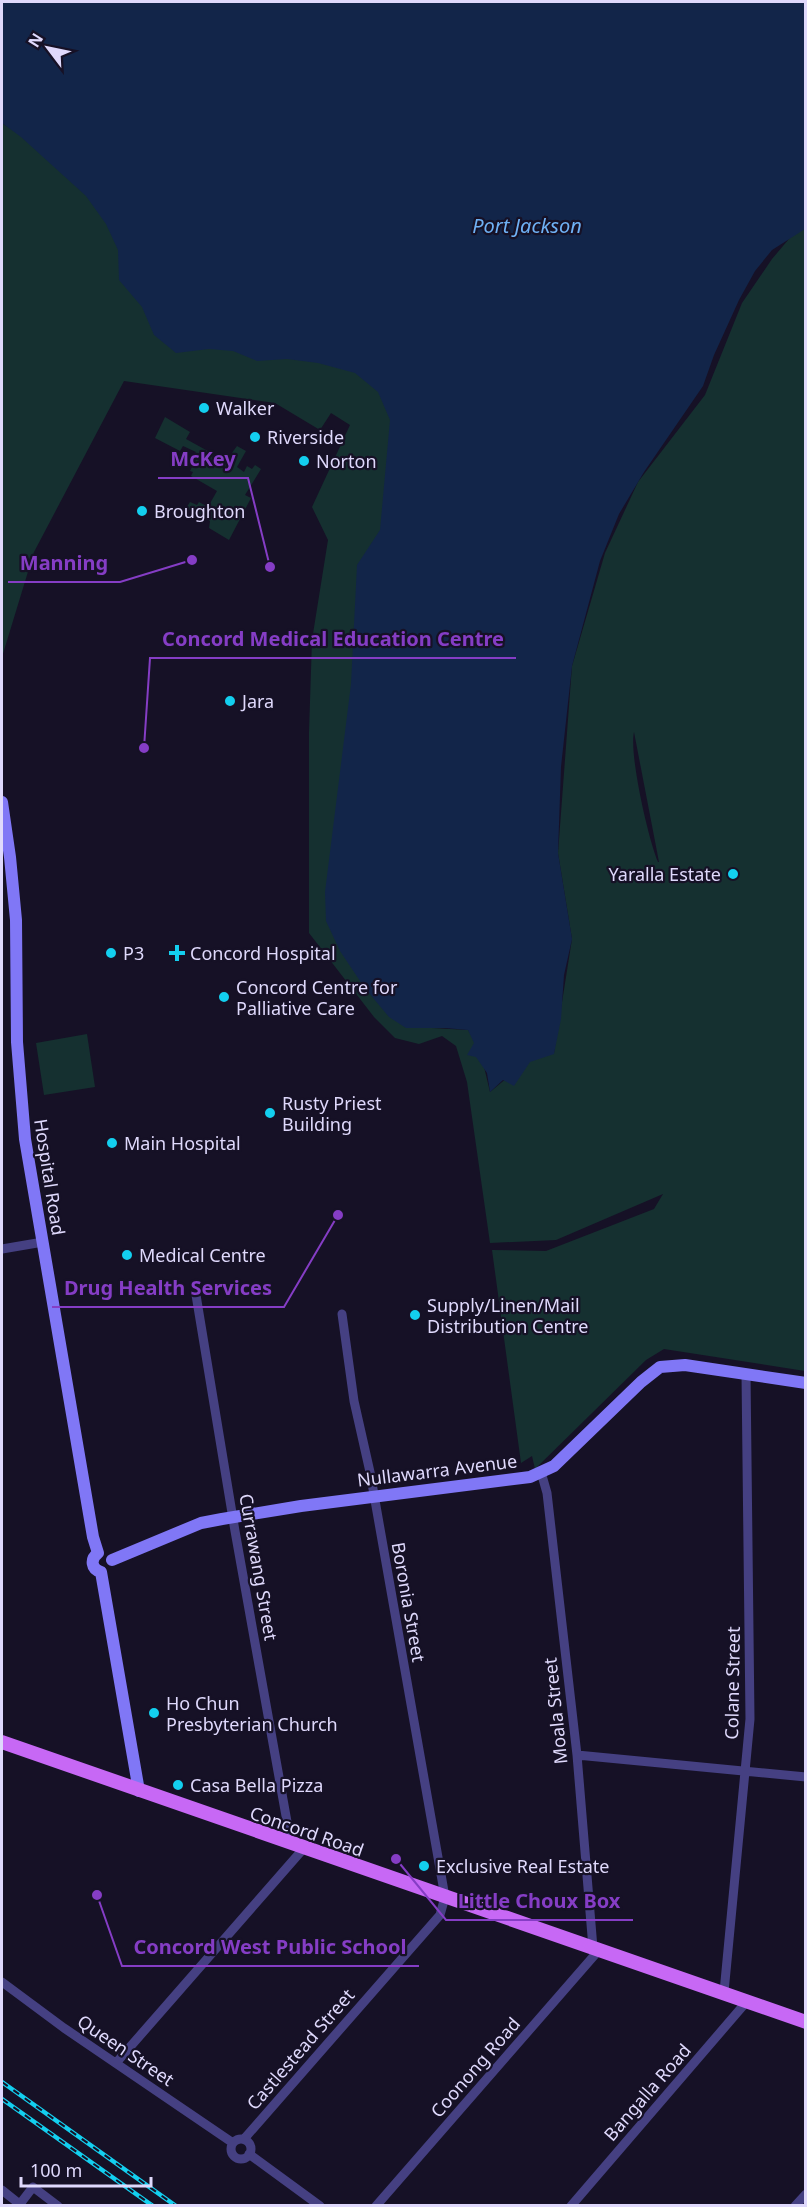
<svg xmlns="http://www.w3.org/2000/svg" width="807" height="2207" font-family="'Noto Sans',sans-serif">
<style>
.green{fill:#153030;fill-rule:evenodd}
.water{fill:#122549}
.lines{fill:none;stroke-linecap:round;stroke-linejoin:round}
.street{stroke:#454082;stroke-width:9}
.secondary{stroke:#8077f6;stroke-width:12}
.primary{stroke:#c768f5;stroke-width:14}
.rail-casing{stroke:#13cfef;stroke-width:4.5}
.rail{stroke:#161126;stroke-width:2;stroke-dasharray:7;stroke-linecap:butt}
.poi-dot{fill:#13cfef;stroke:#161126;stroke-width:2}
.labels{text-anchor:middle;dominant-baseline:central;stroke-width:4.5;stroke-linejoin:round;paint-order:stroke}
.poi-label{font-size:18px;fill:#dfd9fc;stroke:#161126;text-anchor:start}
.street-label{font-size:18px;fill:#dfd9fc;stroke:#161126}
.water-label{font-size:20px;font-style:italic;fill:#6fb1f5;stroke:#161126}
.leader{fill:none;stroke:#853dc5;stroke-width:2}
.callout-dot{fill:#853dc5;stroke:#161126;stroke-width:2}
.callout-label{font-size:20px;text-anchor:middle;font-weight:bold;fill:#853dc5;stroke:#161126;stroke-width:4.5;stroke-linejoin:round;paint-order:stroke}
</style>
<rect width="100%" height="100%" fill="#161126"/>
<path class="green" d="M2 123 371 369 399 421 432 1028 468 1030 479 1046 490 1092 529 1060 554 1053 572 939 558 853 572 666 605 553 638 482 705 395 742 303 772 259 805 220V1371L664 1349 646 1360 535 1469 532 1456 521 1463 492 1250 546 1251 654 1209 663 1194 556 1240 490 1243 467 1082 456 1046 442 1036 419 1044 395 1038 374 1017 309 933V732L312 640 328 540 312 507 350 425 331 413 320 430 275 403 124 381 34 552 2 657ZM634 732 659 862H658C648 838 629 754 634 732Z
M165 417 190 432 186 439 226 461 237 446 246 451 237 467 244 472 247 466 252 469 255 465 261 469 245 495 251 498 229 540 209 528 210 521 186 508 190 502 197 505 199 502 208 507 217 491 191 476 193 472 190 471 197 457 194 455 196 452 183 446 180 451 155 438Z
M87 1034 95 1087 44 1095 36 1043Z"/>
<path class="water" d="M2 2H805V229L772 250 755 271 739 300 714 355 703 386 644 472 619 514 600 561 572 666 561 767 558 853 572 939 564 975 561 1019 554 1054 530 1062 514 1086 503 1080 490 1092 487 1073 476 1057 467 1055 474 1043 468 1030 445 1028H406L389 1017 364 987 340 951 326 921 325 892 351 684 357 565 380 530 390 420 378 392 355 373 318 363 287 359 257 361 233 351 209 349 176 353 154 335 142 307 119 280 118 250 106 224 86 196 21 137 2 123Z"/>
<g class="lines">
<path class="street" d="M2 1249 43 1242
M196 1295 235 1531 291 1844
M541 1472 547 1493 577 1755 593 1948
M577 1755 806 1777
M2 1982 64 2028 233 2143
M724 1992 750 1719 746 1374
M116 2063 304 1848
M244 2139 440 1915 445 1897 370 1472 354 1401 342 1314
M231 2149a10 10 0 1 1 20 0a10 10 0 1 1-20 0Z
M249 2154 320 2206
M2 2190 22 2206
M20 2204 33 2187 58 2206
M376 2206 599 1950
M571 2206 748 2000
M795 2206 806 2194"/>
<path class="secondary" d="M2 802 10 857 16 920 17 1042 25 1139 93 1537 98 1553
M98 1553C90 1559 91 1569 101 1572
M112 1560 201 1523 222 1519 301 1506 530 1477 554 1466 641 1382 660 1367 685 1365 806 1383
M101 1572 139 1791"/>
<path class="primary" d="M2 1742 806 2022"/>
<defs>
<path id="rail" d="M2 2082 176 2206
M2 2099 153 2206"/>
</defs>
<use href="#rail" class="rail-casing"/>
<use href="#rail" class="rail"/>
</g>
<g class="poi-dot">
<circle cx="204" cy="408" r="6"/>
<circle cx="255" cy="437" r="6"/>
<circle cx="304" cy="461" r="6"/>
<circle cx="142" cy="511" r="6"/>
<circle cx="230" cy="701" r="6"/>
<circle cx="733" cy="874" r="6"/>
<circle cx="111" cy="953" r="6"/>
<path d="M174 944h6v6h6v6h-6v6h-6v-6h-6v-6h6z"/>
<circle cx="224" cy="997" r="6"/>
<circle cx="270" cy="1113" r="6"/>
<circle cx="112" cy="1143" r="6"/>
<circle cx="127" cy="1255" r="6"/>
<circle cx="415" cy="1315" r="6"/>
<circle cx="154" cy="1713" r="6"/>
<circle cx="178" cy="1785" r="6"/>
<circle cx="424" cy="1866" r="6"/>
</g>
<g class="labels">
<g class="poi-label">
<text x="216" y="408">Walker</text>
<text x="267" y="437">Riverside</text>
<text x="316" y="461">Norton</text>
<text x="154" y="511">Broughton</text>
<text x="242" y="701">Jara</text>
<text x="721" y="874" text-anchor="end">Yaralla Estate</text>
<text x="123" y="953">P3</text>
<text x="190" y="953">Concord Hospital</text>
<text x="236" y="987">Concord Centre for<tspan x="236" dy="21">Palliative Care</tspan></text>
<text x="282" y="1103">Rusty Priest<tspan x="282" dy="21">Building</tspan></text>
<text x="124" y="1143">Main Hospital</text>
<text x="139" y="1255">Medical Centre</text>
<text x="427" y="1305">Supply/Linen/Mail<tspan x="427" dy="21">Distribution Centre</tspan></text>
<text x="166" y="1703">Ho Chun<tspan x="166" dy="21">Presbyterian Church</tspan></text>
<text x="190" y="1785">Casa Bella Pizza</text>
<text x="436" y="1866">Exclusive Real Estate</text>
</g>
<g class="street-label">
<text transform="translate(50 1177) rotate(81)">Hospital Road</text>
<text transform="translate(437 1470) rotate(-7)">Nullawarra Avenue</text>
<text transform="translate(259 1567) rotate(80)">Currawang Street</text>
<text transform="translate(409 1602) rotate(80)">Boronia Street</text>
<text transform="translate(732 1683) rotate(-89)">Colane Street</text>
<text transform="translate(555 1711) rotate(-96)">Moala Street</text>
<text transform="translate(307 1831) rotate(19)">Concord Road</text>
<text transform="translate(300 2049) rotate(-49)">Castlestead Street</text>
<text transform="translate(126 2050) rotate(34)">Queen Street</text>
<text transform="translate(475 2067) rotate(-49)">Coonong Road</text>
<text transform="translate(647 2092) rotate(-49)">Bangalla Road</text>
</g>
<g class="water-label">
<text x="527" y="225">Port Jackson</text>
</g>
</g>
<path class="leader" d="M270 567L248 478H158M192 560L120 582H8M144 748L150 658H516M338 1215L284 1307H52M396 1859L446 1920H633M97 1895L122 1966H419"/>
<g class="callout-dot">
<circle cx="270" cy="567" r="6"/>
<circle cx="192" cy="560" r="6"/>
<circle cx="144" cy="748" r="6"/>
<circle cx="338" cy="1215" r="6"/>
<circle cx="396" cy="1859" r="6"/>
<circle cx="97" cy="1895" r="6"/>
</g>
<g class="callout-label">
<text x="203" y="466">McKey</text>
<text x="64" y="570">Manning</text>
<text x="333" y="646">Concord Medical Education Centre</text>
<text x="168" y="1295">Drug Health Services</text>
<text x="539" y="1908">Little Choux Box</text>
<text x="270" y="1954">Concord West Public School</text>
</g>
<rect width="807" height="2207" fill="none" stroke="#dfd9fc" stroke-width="6"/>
<g transform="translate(48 48) rotate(302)" stroke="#161126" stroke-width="4.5" paint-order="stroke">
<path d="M0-4.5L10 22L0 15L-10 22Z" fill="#dfd9fc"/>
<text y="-9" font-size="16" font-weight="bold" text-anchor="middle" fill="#dfd9fc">N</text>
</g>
<path d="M21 2177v9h130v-9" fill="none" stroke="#dfd9fc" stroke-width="3"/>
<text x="30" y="2177" font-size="18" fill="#dfd9fc" stroke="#161126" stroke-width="4.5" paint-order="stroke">100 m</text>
</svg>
